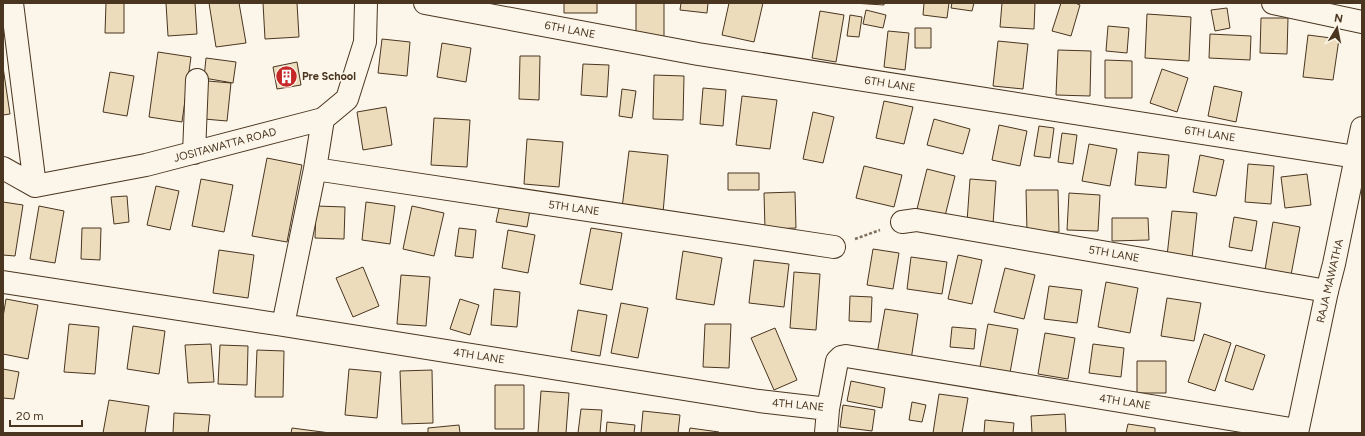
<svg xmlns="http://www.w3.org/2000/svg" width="1365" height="436" font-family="Figtree,sans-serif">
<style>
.building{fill:#ecdcbc;stroke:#4a3520}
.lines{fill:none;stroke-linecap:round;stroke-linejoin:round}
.street-casing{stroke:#4a3520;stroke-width:24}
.secondary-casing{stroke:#4a3520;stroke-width:24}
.path{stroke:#7f6f5c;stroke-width:2.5;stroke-dasharray:3 2;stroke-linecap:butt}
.street{stroke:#fbf6e9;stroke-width:22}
.secondary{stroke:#fbf6e9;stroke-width:22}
.labels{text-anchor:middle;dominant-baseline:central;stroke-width:3;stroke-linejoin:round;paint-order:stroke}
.street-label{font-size:11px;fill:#4a3520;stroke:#fbf6e9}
.poi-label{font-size:11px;font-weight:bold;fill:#4a3520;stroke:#fbf6e9;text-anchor:start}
</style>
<rect width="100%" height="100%" fill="#fbf6e9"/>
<path class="building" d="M106 3H124V33H105Z
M166 3H195L197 34 168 36Z
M209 3H239L246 43 216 47Z
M263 3H297L299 37 265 39Z
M564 3H597V13H564Z
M636 3H664V39H636Z
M681 3H708L707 13 680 10Z
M729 3H763L754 42 722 35Z
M853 3H884V5Z
M924 3H949L947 18 923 15Z
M952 3H974L972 11 951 8Z
M1002 3H1035L1034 29 1000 27Z
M1061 3H1075L1080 5 1071 36 1052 31Z
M1227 8 1230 28 1215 31 1211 10Z
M866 10 886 15 883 28 863 24Z
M820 11 844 15 836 62 812 58Z
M1147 14 1191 17 1189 61 1145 58Z
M850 15 862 17 859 37 847 36Z
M1261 18H1288L1287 54 1260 53Z
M1108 26 1129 28 1127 53 1106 51Z
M915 28H931V48H915Z
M888 31 909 33 905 70 884 67Z
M1210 34 1251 36 1250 60 1209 58Z
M1308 35 1339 39 1333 80 1303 77Z
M382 39 410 42 407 76 378 73Z
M998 41 1028 44 1023 89 993 86Z
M442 43 471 48 466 82 437 77Z
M1058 50 1091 51 1090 96 1056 95Z
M158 52 191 57 182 122 149 117Z
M520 56H540L539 100 519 99Z
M206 58 236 62 233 83 204 78Z
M1105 60 1132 61V98H1105Z
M297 62 301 85 277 89 273 67Z
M583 64 609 65 607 97 581 95Z
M3 67 10 114 3 115Z
M1162 69 1188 78 1177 112 1150 103Z
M110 72 134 76 127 116 103 112Z
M654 75 684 76 683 120 653 119Z
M208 81 231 83 227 121 204 119Z
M1214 86 1242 92 1236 122 1208 116Z
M703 88 726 90 723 126 700 124Z
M622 89 636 91 632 118 619 116Z
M742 96 777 100 770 149 736 145Z
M884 101 913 107 904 144 876 138Z
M386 107 392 145 363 150 357 112Z
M813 112 834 117 823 163 803 159Z
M434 118 470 120 467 167 431 165Z
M934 119 970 129 963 154 927 145Z
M999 125 1027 131 1020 166 992 160Z
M1039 126 1054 128 1050 158 1034 156Z
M1062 133 1077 135 1073 164 1058 162Z
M527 139 563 142 559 187 524 184Z
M1089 144 1117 149 1110 186 1082 181Z
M629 151 668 155 663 213 622 208Z
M1138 152 1169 155 1166 188 1135 185Z
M1200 155 1224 160 1216 196 1193 192Z
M267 158 302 165 287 242 252 236Z
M1248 164 1274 166 1271 204 1245 202Z
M864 166 902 175 894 207 856 198Z
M927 169 955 176 945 216 917 209Z
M728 173H759V190H728Z
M1307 174 1311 205 1285 208 1281 177Z
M201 179 233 185 224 232 192 226Z
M970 179 996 181 993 224 967 222Z
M156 186 179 191 170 230 147 225Z
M1026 190H1058L1059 232H1027Z
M795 192 796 228 765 229 764 193Z
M1069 193 1100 195 1098 231 1067 230Z
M127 196 129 222 114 224 111 197Z
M3 202 23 205 15 256 3 255Z
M366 202 395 206 390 244 362 240Z
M500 204 530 210 527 227 496 222Z
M39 206 64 211 55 263 30 259Z
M316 206 345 207 344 239 315 238Z
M412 206 444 213 434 256 403 249Z
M1172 211 1197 213 1192 258 1167 256Z
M1234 217 1257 221 1252 251 1229 247Z
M1112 218H1148L1149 240 1112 241Z
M1273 222 1300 227 1291 275 1265 270Z
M82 228H101L100 260 81 259Z
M459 228 476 230 473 258 455 256Z
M591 228 622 233 612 290 580 284Z
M508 230 535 235 528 273 502 268Z
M873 249 899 253 893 289 867 285Z
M219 250 254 255 248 298 213 293Z
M683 251 722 258 714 305 676 299Z
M958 255 982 260 972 304 948 299Z
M911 257 947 262 942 294 907 289Z
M754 260 789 264 784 307 749 303Z
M363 267 379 306 353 317 336 278Z
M1005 268 1035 275 1024 319 994 312Z
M794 272 820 274 816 330 790 328Z
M401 275 430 277 426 326 397 324Z
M1106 282 1138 288 1130 333 1098 327Z
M1049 286 1082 290 1077 323 1044 319Z
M494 289 520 292 517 327 491 325Z
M850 296 872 297 871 322 849 321Z
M1167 298 1201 303 1194 341 1161 336Z
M6 299 38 305 28 359 3 354V317Z
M460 299 479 305 470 335 450 329Z
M621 303 648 308 638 358 611 353Z
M885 309 918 314 911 360 877 354Z
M578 310 607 315 600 356 571 351Z
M69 324 99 327 95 374 64 372Z
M705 324H731L729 368 703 367Z
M988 324 1018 329 1009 378 979 372Z
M133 326 165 331 159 374 127 369Z
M952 327 976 329 974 349 950 347Z
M775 328 797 380 774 390 751 338Z
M1045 333 1075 338 1068 379 1038 374Z
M1204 334 1231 343 1215 391 1188 382Z
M211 344 214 382 188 383 185 345Z
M1093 344 1124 348 1121 377 1089 373Z
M220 345 248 346 247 385 218 384Z
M1236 345 1265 355 1253 390 1225 381Z
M257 350 284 351 283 397H255Z
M1137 361H1166V393H1137Z
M3 369 19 372 14 399 3 398Z
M349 369 381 372 377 418 345 415Z
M432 370 433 423 402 424 400 371Z
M851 381 885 388 882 408 847 401Z
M495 385H524V429H495Z
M541 391 569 393 566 433H538Z
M939 394 968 398 962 433H933Z
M109 400 149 406 145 433H103Z
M912 402 926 405 922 422 909 420Z
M843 405 875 410 872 431 840 427Z
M581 409 602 410 600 433H578Z
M643 411 680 415 678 433H641Z
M174 413 210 415 208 433H173Z
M1065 414 1066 433H1032L1031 416Z
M985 420 1014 423 1013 433H984Z
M607 422 635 425 634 433H606Z
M1128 424 1155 428V433H1126Z
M459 425 460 433H428V428Z
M292 428 330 433H291Z
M690 428 719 432 718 433H689Z"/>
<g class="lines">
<defs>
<path id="street" d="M12 3 35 186
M425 3 698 54 1356 157
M1273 3 1362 22
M194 153 197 80
M3 168 35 186 146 165 323 119 347 99 365 42 366 3
M315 169 834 247
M902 222 916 220 1327 291
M3 282 283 325 315 169 323 119
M283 325 759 401 828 409 837 361 841 357 846 356 1297 430
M826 433 828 409"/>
<path id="secondary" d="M1297 433 1327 291 1334 264 1362 128"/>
</defs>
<use href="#street" class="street-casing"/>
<use href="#secondary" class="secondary-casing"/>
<path class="path" d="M855 239 880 230"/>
<use href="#street" class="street"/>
<use href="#secondary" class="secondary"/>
</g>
<defs>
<symbol id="building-disc" viewBox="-11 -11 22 22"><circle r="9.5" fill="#c62828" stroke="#fbf6e9"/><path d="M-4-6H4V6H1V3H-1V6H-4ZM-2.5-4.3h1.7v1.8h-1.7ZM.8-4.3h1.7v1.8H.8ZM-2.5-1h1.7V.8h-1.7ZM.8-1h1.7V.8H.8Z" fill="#fff"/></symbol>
</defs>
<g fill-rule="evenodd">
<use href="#building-disc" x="274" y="64" width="25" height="25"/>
</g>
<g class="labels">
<g class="street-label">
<text transform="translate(570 30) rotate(11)">6TH LANE</text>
<text transform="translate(890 84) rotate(9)">6TH LANE</text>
<text transform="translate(1210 134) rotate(9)">6TH LANE</text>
<text transform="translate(225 145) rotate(-15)">JOSITAWATTA ROAD</text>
<text transform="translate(574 208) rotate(8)">5TH LANE</text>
<text transform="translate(1114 254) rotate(10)">5TH LANE</text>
<text transform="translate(1330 281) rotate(-77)">RAJA MAWATHA</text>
<text transform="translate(479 356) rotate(9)">4TH LANE</text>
<text transform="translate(1125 402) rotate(9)">4TH LANE</text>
<text transform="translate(798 405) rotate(5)">4TH LANE</text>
</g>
<g class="poi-label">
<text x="302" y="76">Pre School</text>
</g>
</g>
<rect width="1365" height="436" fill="none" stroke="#4a3520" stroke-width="8"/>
<g transform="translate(1337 28) rotate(10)" stroke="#fbf6e9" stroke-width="3" paint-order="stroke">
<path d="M0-3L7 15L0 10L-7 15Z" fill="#4a3520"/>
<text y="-6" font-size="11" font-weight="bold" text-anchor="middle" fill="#4a3520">N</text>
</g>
<path d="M10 420v6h72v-6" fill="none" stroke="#4a3520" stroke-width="2"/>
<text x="16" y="420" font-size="12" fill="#4a3520" stroke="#fbf6e9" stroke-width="3" paint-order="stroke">20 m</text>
</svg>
